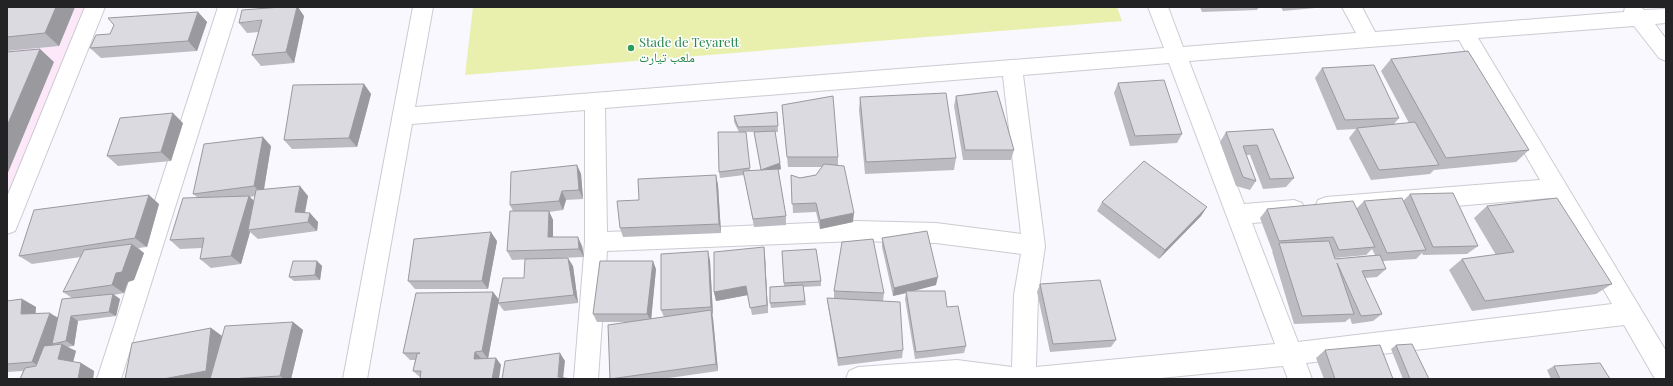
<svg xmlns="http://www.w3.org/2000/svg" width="1673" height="386" font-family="'Playfair Display','Noto Naskh Arabic',serif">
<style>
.commercial{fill:#fce8f9}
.green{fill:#e9f0ae}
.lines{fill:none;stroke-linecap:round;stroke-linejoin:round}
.minor-casing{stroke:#cbcbd1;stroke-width:2}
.minor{fill:#fff;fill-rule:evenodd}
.wall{fill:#bcbbc2;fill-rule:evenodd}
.shaded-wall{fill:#99999e}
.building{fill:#dbdae1;stroke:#99999e}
.leisure-dot{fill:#2e9e5b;stroke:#fff;stroke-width:1.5}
.labels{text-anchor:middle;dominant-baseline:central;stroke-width:3;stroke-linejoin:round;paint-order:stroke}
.leisure-label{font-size:13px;fill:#27864d;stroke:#fff;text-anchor:start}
</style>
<rect width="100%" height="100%" fill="#f9f8ff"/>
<path class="commercial" d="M7 7H85L7 196Z"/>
<path class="green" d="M473 7H1117L1122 21 465 75Z"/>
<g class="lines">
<defs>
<path id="minor" d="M85 7H105L18 224 15 231 7 234V197Z
M218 7H238L121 379H97Z
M413 7H433L415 107 1164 48 1148 7H1168L1183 47 1356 33 1342 7H1362L1375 32 1624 12 1625 7H1641L1644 10 1666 9V23L1655 24 1666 39V61L1659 58 1634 26 1478 38 1666 351V379H1655L1624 325 1306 363 1312 379H1288L1283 366 1151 379H846L849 371 858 367 957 360 1012 367 1014 295 1021 254 936 243 856 241 607 251 598 379H574L585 242V110L412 124 367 379H343ZM1459 40 1540 180 1326 197 1318 200 1315 207 1318 214 1326 217 1550 198 1612 304 1298 342 1252 223 1294 220 1302 217 1305 210 1302 203 1294 200 1244 204 1189 61ZM1169 63 1275 344 1036 367 1038 295 1045 246 1023 75ZM1003 76 1021 234 936 223 856 221 607 232 605 108Z"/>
</defs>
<use href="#minor" class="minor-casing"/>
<use href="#minor" class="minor"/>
</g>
<path class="wall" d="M7 7H75L59 46 7 51Z
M1200 7H1259L1257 10 1202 12Z
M1281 7H1326L1283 11Z
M198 12 207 22 197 51 101 58 90 48 110 34Z
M304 16 294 63 261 66 252 55 259 32 247 33 239 23Z
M1391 59 1529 150 1516 162 1434 170 1430 174 1371 180 1349 138 1356 129 1337 130 1315 78 1322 68 1399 118 1394 124 1409 123 1381 71Z
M1118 83 1182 134 1177 143 1130 146 1114 93Z
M364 84 371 94 357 147 292 149 284 140Z
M956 96 1014 150 1011 160H963L954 106Z
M860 97 956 158 954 170 865 174 859 110Z
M782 105 838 157V165L853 222 820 229 816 212 793 213 791 175 800 178 816 175 822 167H788Z
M777 112 778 132H775L781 169 778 170 786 216V225L754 227 744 175 720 178 719 172 739 132 734 122V116ZM746 132H754L761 170 750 171Z
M183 123 171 161 118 166 107 156Z
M1273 129 1294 178 1286 187 1263 189 1250 155H1246L1256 181 1250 190 1236 186 1220 142 1226 132Z
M271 146 264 189 308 196 305 213 318 222 317 231 258 239 250 232 241 264 211 268 200 259 202 248 180 249 170 240 197 197 193 194ZM255 196 254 201 250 197Z
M577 165 581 174 583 199 566 200 563 210 549 212 553 220V237L582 246 584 257 512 260 507 251 513 211 510 205Z
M716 175 718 185 721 233 623 237 620 228 639 200Z
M1410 194 1478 246 1467 254 1423 255 1422 253 1416 259 1383 261 1386 269 1377 277 1365 278 1382 314 1373 321 1352 324 1350 318 1345 322 1294 324 1272 251 1273 250H1272L1260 218 1267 209 1357 208 1364 201H1403ZM1372 249 1375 255 1335 259 1334 258 1366 255Z
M1102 202 1201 216 1159 259 1097 211Z
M159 204 147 247 138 248 144 253 134 280 128 282 124 293 114 295 120 299 116 316 78 321 74 346 67 347 76 351 73 362 81 363 94 371 93 379H20L23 371 7 372V301L22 299 36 307 35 313 58 317 72 298 63 292 81 257 32 264 19 256Z
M1487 206 1612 284 1596 294 1472 311 1449 270 1462 259 1496 255 1474 218Z
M882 238 936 285 912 291 947 307 966 346 964 353 915 359 905 299 906 293 893 296 882 247Z
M497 241 488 289H415L408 281Z
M764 247 765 256 768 313 752 315 748 295 716 301 714 292Z
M782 251 821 281V286L803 287 806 305 771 308 770 303 784 286Z
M710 260 713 315H712L713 318 718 371 662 379H611L632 322H597L593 314 656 269 651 319 664 317 661 310Z
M317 261 322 266 320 280 294 281 289 277Z
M573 266 578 303 504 311 498 303 524 278Z
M1040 284 1116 340 1111 347 1050 352 1037 292Z
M834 291 884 293 883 301 903 350 902 358 838 366 828 306 827 298H834Z
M493 292 499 300 488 358H496L501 365 420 377 413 371 415 360H410L403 353Z
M293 322 303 330 291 379H125L211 328 222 336Z
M1396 345 1429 379H1403L1391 349Z
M1325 350 1393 379H1324L1316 358Z
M1554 366 1610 379H1551L1547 370Z"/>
<path class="shaded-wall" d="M56 7H75L59 46 45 33Z
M297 7H298L304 16 294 63 286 52Z
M198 12 207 22 197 51 188 41Z
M40 49 54 62 7 175V126Z
M364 84 371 94 357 147 349 138Z
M173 113 183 123 171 161 161 152Z
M263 137 271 146 263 195 254 186Z
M780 163 781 169 762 175 761 170Z
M577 165 581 174 583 199 579 190Z
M716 175 718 185 721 233 719 224Z
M300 186 308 196 303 221 295 212Z
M562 191 566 200 563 210 559 201Z
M149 195 159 204 147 247 135 238Z
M249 196 258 205 248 230 250 232 241 264 231 256Z
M1207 207 1201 216 1159 259 1165 250Z
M549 211 553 220V245L548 237Z
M310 213 318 222 317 231 308 222Z
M854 213 853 222 820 229V220Z
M491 232 497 241 488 289 482 281Z
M578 237 582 246 584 257 579 249Z
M132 244 144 253 134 280 128 282 124 293 112 285 116 273Z
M764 247 765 256 768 313 767 305Z
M708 251 710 260 713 315 711 307Z
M568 258 573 266 578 303 574 295Z
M317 261 322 266 320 280 315 275Z
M653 261 656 269 651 321 647 314Z
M938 277 936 285 906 293V291V293L893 296 894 288Z
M746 286 748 295 716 301 714 292Z
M493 292 499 300 488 359 482 351Z
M113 294 120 299 116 316 109 312Z
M22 299 36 307 35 322 21 314Z
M711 310 713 318 718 371 716 364Z
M50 313 63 321 52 344 55 345 46 370 32 362Z
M71 316 78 321 74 346 66 341Z
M293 322 303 330 291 379H284L280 376Z
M211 328 222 336 212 379H163Z
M62 344 76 351 72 366 58 359Z
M475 352 482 359H474Z
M560 353 565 361 563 379 558 377Z
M496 358 501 365 499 379H492Z
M81 363 94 371 93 379H78Z"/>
<path class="building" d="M7 7H56L45 33 7 37Z
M282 7H297L286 52 252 55 262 20 239 23 242 10Z
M198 12 188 41 90 48 96 35 110 34 114 25 108 18Z
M40 49 7 126V52Z
M1468 51 1529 150 1446 158 1391 59Z
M1374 65 1399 118 1345 120 1322 68Z
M1164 80 1182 134 1135 136 1118 83Z
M364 84 349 138 284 140 293 85Z
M997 91 1014 150H965L956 96Z
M946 93 956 158 866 162 860 97Z
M833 96 838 157H787L782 105Z
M777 112 778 126 738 127 734 116Z
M173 113 161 152 107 156 120 118Z
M1415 122 1439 165 1379 170 1357 128Z
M1273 129 1294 178 1270 179 1257 145 1243 146 1256 181 1243 177 1226 132Z
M775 131 780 163 761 170 754 132Z
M718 132H746L750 168 719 172Z
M263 137 254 186 193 194 204 144Z
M1144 161 1207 207 1165 250 1102 202Z
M824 164 844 166 854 213 820 220 816 203 792 204 791 175 800 178 816 175Z
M577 165 579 190 562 191 559 201 510 205 511 172Z
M778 169 786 216 753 219 743 171Z
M716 175 719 224 620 228 617 201 639 200 638 179Z
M300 186 295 212 310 213 308 222 248 230 256 190Z
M1453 193 1478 246 1433 247 1410 194Z
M149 195 135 238 19 256 34 210Z
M249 196 231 256 200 259 204 238 170 240 183 198Z
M1402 198 1426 250 1387 253 1364 201Z
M1557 198 1612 284 1485 301 1462 259 1514 252 1487 206Z
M1353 201 1375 247 1339 250 1333 237 1279 241 1267 209Z
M510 211H549L548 237H578L579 249 507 251Z
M927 231 938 277 894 288 882 238Z
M491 232 482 281H408L414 239Z
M873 239 884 293 834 291 842 242Z
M1329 241 1335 259 1380 255 1386 269 1362 271 1382 314 1361 316 1337 263 1354 314 1302 316 1279 243Z
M132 244 122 272 116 273 112 285 63 292 84 250Z
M764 247 767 305 750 308 746 286 714 292V252Z
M816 249 821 281 784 283 782 251Z
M708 251 711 307 661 310V254Z
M568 258 574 295 498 303 503 278H524L525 259Z
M293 261H317L315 275 289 277Z
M600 261H653L647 314H593Z
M1100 280 1116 340 1053 344 1040 284Z
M803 285 805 301 770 303V287Z
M906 291H945L947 307 958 306 966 346 916 352Z
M493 292 482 351 475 352 474 359 496 358 492 379H420L421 371H413L417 354 420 353H403L416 293Z
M113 294 109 312 71 316 66 341 52 344 62 299Z
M827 298 900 302 903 350 838 358Z
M22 299 21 314 50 313 32 362 7 364V301Z
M711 310 716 364 610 379 608 325Z
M293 322 280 376 229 379H210L225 326Z
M211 328 206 371 163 379H125L132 343Z
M62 344 58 359 81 363 78 379H20L25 368 36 366 44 346Z
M1412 344 1429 379H1410L1396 345Z
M1380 345 1393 379H1335L1325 350Z
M560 353 558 377 571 379H502L505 361Z
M1600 363 1610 379H1560L1554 366Z"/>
<circle class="leisure-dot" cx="631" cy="48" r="4"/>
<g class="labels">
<g class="leisure-label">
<text x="639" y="41">Stade de Teyarett<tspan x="639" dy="15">ملعب تيارت</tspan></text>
</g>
</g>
<rect width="1673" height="386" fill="none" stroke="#232325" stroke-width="16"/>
</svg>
